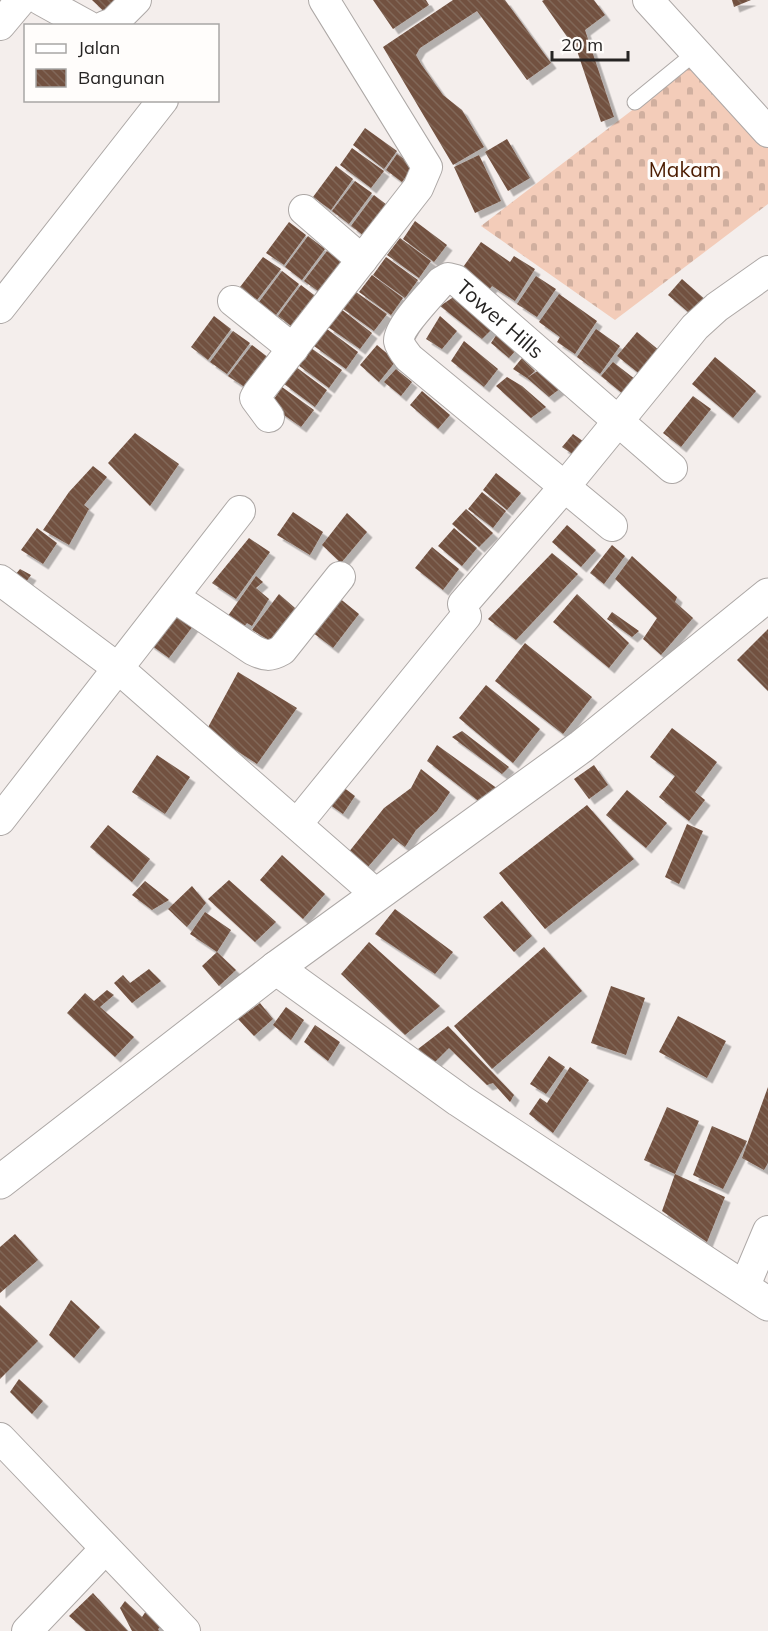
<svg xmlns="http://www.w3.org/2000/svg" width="768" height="1631" font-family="Mulish,sans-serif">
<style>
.cemetery{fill:url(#cemetery-stones)}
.building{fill:url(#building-back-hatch);filter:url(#shadow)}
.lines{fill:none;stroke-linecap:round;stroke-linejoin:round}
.service-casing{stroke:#ada8a6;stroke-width:17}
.minor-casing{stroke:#ada8a6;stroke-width:32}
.tertiary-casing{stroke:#ada8a6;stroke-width:35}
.secondary-casing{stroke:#ada8a6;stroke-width:35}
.service{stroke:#fff;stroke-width:15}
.minor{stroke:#fff;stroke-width:30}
.tertiary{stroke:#fff;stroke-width:33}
.secondary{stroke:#fff;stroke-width:33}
.labels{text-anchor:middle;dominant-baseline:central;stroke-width:6;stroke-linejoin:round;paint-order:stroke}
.park-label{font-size:21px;fill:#4c1c00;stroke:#fffdfb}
.street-label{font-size:21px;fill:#262423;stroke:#fffdfb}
</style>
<defs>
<pattern id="cemetery-stones" width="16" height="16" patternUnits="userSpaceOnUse" patternTransform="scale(1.5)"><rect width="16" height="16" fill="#f3ccb9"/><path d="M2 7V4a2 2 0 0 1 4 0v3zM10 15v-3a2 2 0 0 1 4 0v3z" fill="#d0af9f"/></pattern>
<pattern id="building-back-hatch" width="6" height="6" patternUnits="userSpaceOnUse" patternTransform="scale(1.5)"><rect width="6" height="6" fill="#725140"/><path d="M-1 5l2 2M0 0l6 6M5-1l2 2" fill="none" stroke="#816759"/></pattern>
<filter id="shadow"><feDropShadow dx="5.5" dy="5.5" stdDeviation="0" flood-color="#0004"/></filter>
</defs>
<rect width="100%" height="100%" fill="#f4eeec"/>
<path class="cemetery" d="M695 62 768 143V204L615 320 481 226Z"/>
<path class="building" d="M92 0H128L111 18Z
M373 0H426L429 5 393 29Z
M453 0H505L551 63 527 80 477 11 420 48 416 55 421 64 443 95 462 110 484 147 453 165 383 47Z
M544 0H594L605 15 585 30 614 117 601 122 573 39 570 41 542 1Z
M732 0H751L734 7Z
M365 128 397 151 384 169 353 145Z
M507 139 530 178 508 191 485 152Z
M352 148 384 171 371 188 340 165Z
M397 154 414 166 402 182 386 170Z
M479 155 501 201 475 213 454 167Z
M336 166 353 179 331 210 313 197Z
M355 181 372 193 349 224 332 211Z
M374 195 391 208 368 239 351 226Z
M415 221 447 245 434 262 403 239Z
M289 222 306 235 284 265 266 253Z
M308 236 325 249 302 280 285 267Z
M400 238 431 261 419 278 387 255Z
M481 242 510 262 514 256 535 269 515 301 492 286 489 290 461 270Z
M327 251 344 263 322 294 304 281Z
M263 257 281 269 257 300 240 287Z
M386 257 418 280 405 298 373 275Z
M282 271 299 284 276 315 259 302Z
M372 275 403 298 391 315 359 292Z
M536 276 556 289 537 317 517 304Z
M682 279 708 302 694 317 668 295Z
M301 285 318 298 295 329 278 316Z
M356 292 387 314 374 331 343 309Z
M458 294 494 327 482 339 440 306Z
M559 294 597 321 575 354 557 342 560 337 539 322Z
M341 309 372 333 360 349 328 327Z
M214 316 231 329 208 360 191 347Z
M440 316 457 331 442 349 426 339Z
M327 329 358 352 346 369 314 346Z
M596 329 620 346 600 374 577 357Z
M233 331 250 343 227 374 210 362Z
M637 332 660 351 641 375 617 356Z
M497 334 517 349 509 358 491 343Z
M464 341 498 369 484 387 451 361Z
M252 345 269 358 246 388 228 376Z
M377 345 396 361 379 382 360 365Z
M311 348 342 370 329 388 298 365Z
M715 357 756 391 733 418 692 384Z
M522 358 535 371 527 378 513 369Z
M613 362 640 383 628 398 601 376Z
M296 367 327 390 315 407 284 384Z
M542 368 561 388 549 397 527 378Z
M396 369 412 382 401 396 384 382Z
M507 377 522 386 546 407 531 418 496 386Z
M282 387 314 410 301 427 270 405Z
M422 391 450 415 438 429 410 405Z
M693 396 711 409 681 447 663 433Z
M135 433 179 464 150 506 108 463Z
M573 434 587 444 577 457 562 447Z
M93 466 107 477 84 505 89 509 69 545 43 530 69 492Z
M496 473 521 493 507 510 483 490Z
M482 492 506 511 493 528 468 509Z
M466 509 493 533 479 547 452 524Z
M293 512 323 532 310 555 277 535Z
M347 513 367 532 341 563 322 545Z
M567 525 596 550 581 567 552 542Z
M37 528 57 543 43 564 21 550Z
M454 528 477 548 462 566 438 546Z
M249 538 270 552 236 599 212 583Z
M612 545 625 556 604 584 590 573Z
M432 547 459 569 443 590 415 568Z
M552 553 578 574 516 640 488 619Z
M632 556 677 597 675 602 693 618 661 655 643 639 657 618 615 579Z
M20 569 31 575 26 582 15 575Z
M256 576 263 582 256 588 269 599 252 626 247 623 241 631 225 620Z
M279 594 303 615 277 645 252 630Z
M577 594 629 643 609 668 553 622Z
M338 597 359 614 333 648 312 632Z
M174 611 193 626 169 658 148 643Z
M612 612 639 631 632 637 607 619Z
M768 629V691L737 660Z
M525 643 592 697 563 734 495 681Z
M238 672 297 708 257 764 206 731Z
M486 685 540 729 513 763 459 718Z
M672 728 717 762 695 792 705 800 689 821 659 797 675 776 650 757Z
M462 731 509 767 502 774 452 737Z
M437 745 498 789 481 803 427 761Z
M157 755 190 777 165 814 132 792Z
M594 765 608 785 589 799 574 779Z
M421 769 450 792 437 811 416 830 405 847 393 838 367 868 348 853 384 808 411 788Z
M339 784 355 796 343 814 326 802Z
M627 790 667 823 646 848 606 815Z
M587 805 634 859 545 929 499 873Z
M687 824 703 831 679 884 665 877Z
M108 825 150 859 132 882 90 847Z
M282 855 325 894 303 919 260 880Z
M229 880 276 922 255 942 208 899Z
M145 881 169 900 152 910 132 895Z
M192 886 206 903 187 927 168 909Z
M502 901 532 936 514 952 483 917Z
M395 909 453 952 435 974 375 934Z
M205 912 231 930 217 952 236 970 219 986 202 966 217 952 190 934Z
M369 942 440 1006 405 1035 341 974Z
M544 947 582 991 492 1069 454 1026Z
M149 969 161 981 132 1003 114 983 123 975 130 983Z
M611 986 645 998 626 1055 591 1043Z
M107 990 114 995 100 1007 134 1037 115 1057 67 1013 85 993 94 1001Z
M260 1003 273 1019 254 1036 238 1019Z
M286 1007 304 1020 291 1040 273 1025Z
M678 1016 726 1041 707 1078 659 1052Z
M315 1025 340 1042 328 1061 304 1042Z
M448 1026 514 1095 510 1102 493 1083 487 1085 449 1048 433 1064 418 1049Z
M549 1056 565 1067 546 1094 530 1084Z
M570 1067 589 1080 553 1133 529 1114 540 1098 547 1103Z
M768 1087V1163L764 1170 742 1158Z
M667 1107 699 1121 675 1174 644 1160Z
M712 1126 747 1141 723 1189 693 1175Z
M675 1174 725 1197 707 1242 662 1211Z
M15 1234 38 1260 0 1293V1247Z
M71 1300 100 1327 74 1358 49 1335Z
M0 1305 38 1341 0 1379Z
M19 1379 43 1401 32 1414 10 1392Z
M93 1593 112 1614 128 1631H86L69 1616Z
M125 1601 142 1617 148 1608 164 1623 158 1629 159 1631H132L120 1608Z"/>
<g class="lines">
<defs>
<path id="service" d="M635 102 695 53"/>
<g id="minor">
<path d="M41 0 88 26"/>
<path d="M648 0 768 132"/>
<path d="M0 25 21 0"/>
<path d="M105 26 113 23 136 0"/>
<path d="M304 210 362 260"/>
<path d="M233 301 293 349"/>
<path d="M0 308 163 100"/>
<path d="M269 417 255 398 258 393 418 188 427 167 324 0"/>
<path id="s1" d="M612 526 409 358C405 353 400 347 399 341 398 327 432 293 441 282L448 278 456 280 672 468"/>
<path d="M0 580 119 669 376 894"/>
<path d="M174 597 253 650C265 656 270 657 282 650L340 577"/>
<path d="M463 604 566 485 695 327 717 307 768 271"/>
<path d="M0 820 240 511"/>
<path d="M297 824 466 616"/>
<path d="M744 1288 768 1231"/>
<path d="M0 1438 185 1631"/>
<path d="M27 1631 105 1549"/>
</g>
<path id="tertiary" d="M276 968 459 1100 768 1304"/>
<path id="secondary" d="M0 1182 276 968 582 746 768 595"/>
</defs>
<use href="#service" class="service-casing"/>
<use href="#minor" class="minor-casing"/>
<use href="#tertiary" class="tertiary-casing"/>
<use href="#secondary" class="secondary-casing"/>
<use href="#service" class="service"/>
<use href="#minor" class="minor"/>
<use href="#tertiary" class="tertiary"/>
<use href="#secondary" class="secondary"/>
</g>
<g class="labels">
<g class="park-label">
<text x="685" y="169">Makam</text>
</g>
<g class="street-label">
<text stroke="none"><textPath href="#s1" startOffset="432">Tower Hills</textPath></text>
</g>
</g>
<rect x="24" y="24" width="195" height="78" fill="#fffdfb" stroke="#a8a6a5" stroke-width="1.5"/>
<rect x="36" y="44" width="30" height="9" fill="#ffffff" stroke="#a8a6a5" stroke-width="1.5"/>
<text x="78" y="54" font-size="18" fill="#262423">Jalan</text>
<rect x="36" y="69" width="30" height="18" fill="url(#building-back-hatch)" stroke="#a8a6a5" stroke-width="1.5"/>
<text x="78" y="84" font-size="18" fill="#262423">Bangunan</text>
<path d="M552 51v9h76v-9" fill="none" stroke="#262423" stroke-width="3"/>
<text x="561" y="51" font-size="18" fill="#262423" stroke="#fffdfb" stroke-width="4.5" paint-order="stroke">20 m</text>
</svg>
